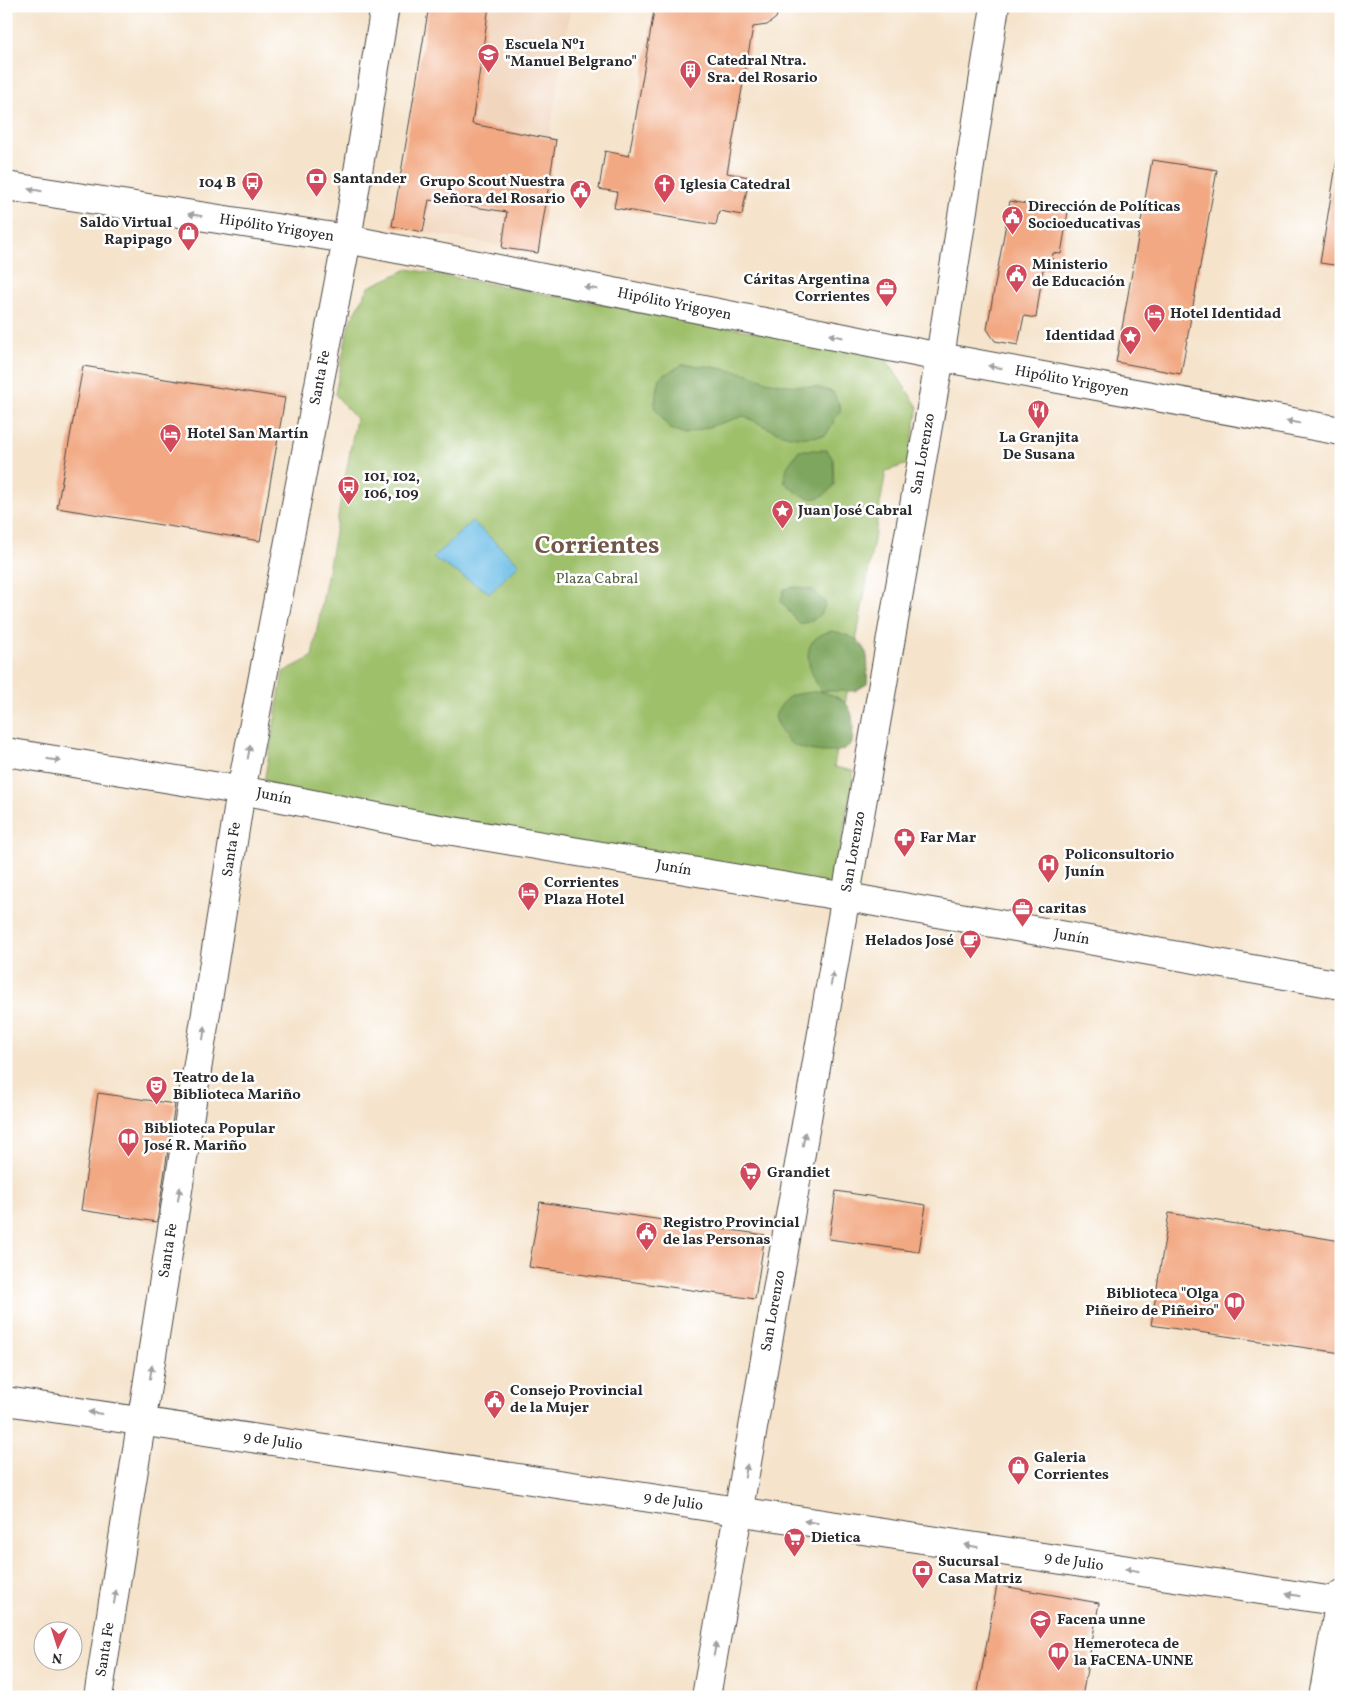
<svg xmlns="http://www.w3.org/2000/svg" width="1347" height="1703" font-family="Vollkorn,serif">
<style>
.built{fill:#f1d5bd}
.green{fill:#9ec06a;stroke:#64764a}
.forest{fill:#7ea65e;stroke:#546844}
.water{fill:#6bbde7;stroke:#4b7489}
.building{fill:#f2a882}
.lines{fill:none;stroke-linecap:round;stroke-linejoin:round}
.street-casing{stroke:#494743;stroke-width:30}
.street{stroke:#fff;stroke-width:28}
.oneway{fill:#a0a0a0}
.labels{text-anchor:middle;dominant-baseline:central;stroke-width:5;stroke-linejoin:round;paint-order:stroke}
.poi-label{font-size:15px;font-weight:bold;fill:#2b2b2b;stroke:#fff;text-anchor:start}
.street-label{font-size:15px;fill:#2b2b2b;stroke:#fff}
.park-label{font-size:15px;fill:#535f41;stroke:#fff}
.town-label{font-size:25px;font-weight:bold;fill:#715749;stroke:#fff}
</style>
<rect width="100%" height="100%" fill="#fff"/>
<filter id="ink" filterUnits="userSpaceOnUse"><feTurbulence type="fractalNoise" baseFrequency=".02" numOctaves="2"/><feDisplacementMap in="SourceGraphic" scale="10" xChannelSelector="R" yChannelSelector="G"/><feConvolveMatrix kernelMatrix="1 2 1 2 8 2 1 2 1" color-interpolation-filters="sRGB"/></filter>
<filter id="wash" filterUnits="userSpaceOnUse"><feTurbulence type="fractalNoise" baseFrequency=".0096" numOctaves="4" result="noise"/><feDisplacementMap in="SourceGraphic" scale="20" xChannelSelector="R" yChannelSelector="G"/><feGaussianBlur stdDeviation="1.12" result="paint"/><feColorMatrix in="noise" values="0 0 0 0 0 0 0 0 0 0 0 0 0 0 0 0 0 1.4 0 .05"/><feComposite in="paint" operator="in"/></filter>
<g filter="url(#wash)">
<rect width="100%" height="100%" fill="#f5e3cb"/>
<path class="built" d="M429 6H571L549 139 556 140 538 253 392 226Z"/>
<path class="green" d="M408 269 883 355 918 407 908 464 886 471 834 767 854 771 832 895 262 794 283 672 312 657 356 419 335 394 349 324 369 287Z"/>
<path class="forest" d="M682 365 707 366 750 374 766 381 787 385 816 387 833 392 841 409 826 435C787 442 777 432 744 416L686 434 670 429 654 407 660 377Z
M799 450H827L833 459 834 485C816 508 804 498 784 482L787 467Z
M797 587 813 590 825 602C824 617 812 622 799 624L781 601 784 589Z
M832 631C869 640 869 649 867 684L855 691H821C807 668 797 639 832 631Z
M818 691C852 699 855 710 852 743 848 746 844 750 839 751 825 754 796 750 787 740 781 734 777 723 775 716 788 690 792 696 818 691Z"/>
<path class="water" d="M472 521 519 564 490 593 433 558Z"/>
<g id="blocks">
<path class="building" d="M429 6H489L472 124 556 140 538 253 502 248 507 212 429 200 423 232 392 226Z
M646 6H780L776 18 767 25 753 27 727 173 749 177 742 215 719 211 716 225 614 208 617 192 599 189 605 151 629 156 654 11Z
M1340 141H1341V266L1320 263Z
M1152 160 1217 170 1181 374 1116 362Z
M1010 201 1068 212 1061 254 1053 253 1051 270 1043 269 1036 318 1024 316 1018 345 995 341 987 329Z
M83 366 285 398 260 541 57 508Z
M98 1093 175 1104 157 1222 81 1210Z
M836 1191 926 1205 919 1252 829 1239Z
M540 1202 765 1235 755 1299 529 1267Z
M1169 1213 1341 1241V1353L1151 1325Z
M997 1585 1099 1603 1082 1697H977Z"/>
</g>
</g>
<g filter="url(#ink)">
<use href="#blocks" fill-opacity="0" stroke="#494743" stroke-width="1"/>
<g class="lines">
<defs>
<g id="street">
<path id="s1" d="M6 186 347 239 940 357 1341 431"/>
<path id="s2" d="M6 752 262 794 417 825 847 897 1341 985"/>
<path id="s3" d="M6 1401 1341 1602"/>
<path id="s4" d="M98 1697 241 791 347 239 385 6"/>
<path id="s5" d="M706 1697 940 357 995 6"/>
<path d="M1323 1697 1341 1594"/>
</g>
</defs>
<use href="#street" class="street-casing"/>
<use href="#street" class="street"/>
</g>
<defs><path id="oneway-solid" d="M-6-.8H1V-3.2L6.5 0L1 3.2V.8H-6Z" transform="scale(1.25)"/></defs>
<g class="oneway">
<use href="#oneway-solid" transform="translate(35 190) rotate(-171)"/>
<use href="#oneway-solid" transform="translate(195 215) rotate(-171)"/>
<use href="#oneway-solid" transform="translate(591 288) rotate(-169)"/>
<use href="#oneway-solid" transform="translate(836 336) rotate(-169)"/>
<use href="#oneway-solid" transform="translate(995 367) rotate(-170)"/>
<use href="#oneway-solid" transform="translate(1293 422) rotate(-170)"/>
<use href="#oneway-solid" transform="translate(249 752) rotate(-79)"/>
<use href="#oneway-solid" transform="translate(54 760) rotate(9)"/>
<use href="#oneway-solid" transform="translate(832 979) rotate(-80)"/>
<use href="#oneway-solid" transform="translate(204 1033) rotate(-81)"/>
<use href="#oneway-solid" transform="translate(804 1139) rotate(-80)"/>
<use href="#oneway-solid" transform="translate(179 1194) rotate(-81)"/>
<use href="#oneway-solid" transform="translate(151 1372) rotate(-81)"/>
<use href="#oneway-solid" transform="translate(95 1413) rotate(-172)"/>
<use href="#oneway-solid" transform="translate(746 1471) rotate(-80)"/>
<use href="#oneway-solid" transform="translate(811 1522) rotate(-171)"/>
<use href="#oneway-solid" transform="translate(971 1546) rotate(-171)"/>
<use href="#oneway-solid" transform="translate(1132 1570) rotate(-171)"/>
<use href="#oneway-solid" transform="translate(1293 1595) rotate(-171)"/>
<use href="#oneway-solid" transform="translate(115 1597) rotate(-81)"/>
<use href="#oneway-solid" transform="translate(715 1649) rotate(-80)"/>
</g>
</g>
<defs>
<symbol id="school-pin" viewBox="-11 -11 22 30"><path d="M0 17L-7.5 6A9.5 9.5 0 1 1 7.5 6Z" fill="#d1495b" stroke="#fff"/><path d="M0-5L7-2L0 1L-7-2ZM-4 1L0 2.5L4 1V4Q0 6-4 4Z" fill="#fff"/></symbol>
<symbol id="building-pin" viewBox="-11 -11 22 30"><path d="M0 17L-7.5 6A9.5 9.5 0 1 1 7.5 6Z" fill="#d1495b" stroke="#fff"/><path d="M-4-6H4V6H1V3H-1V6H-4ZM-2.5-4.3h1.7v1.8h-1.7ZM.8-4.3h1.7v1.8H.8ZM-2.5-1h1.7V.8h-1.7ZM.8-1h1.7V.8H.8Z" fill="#fff"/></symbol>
<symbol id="bank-pin" viewBox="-11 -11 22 30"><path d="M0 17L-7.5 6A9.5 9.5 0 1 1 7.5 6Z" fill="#d1495b" stroke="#fff"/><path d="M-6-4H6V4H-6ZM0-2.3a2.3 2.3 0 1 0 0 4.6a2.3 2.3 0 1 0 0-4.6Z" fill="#fff"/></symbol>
<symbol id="bus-pin" viewBox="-11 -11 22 30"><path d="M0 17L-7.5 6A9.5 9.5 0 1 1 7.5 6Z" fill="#d1495b" stroke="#fff"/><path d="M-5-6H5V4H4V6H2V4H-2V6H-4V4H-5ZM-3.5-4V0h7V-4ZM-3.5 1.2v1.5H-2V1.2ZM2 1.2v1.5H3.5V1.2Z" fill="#fff"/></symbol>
<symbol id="church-pin" viewBox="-11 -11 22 30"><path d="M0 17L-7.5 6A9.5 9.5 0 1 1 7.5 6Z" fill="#d1495b" stroke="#fff"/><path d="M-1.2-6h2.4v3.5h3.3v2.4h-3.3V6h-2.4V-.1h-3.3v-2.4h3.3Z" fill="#fff"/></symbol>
<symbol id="civic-pin" viewBox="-11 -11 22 30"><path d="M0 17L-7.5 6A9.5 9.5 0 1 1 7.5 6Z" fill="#d1495b" stroke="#fff"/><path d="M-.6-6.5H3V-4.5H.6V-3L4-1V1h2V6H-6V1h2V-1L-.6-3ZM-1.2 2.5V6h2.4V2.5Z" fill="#fff"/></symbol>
<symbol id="shop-pin" viewBox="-11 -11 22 30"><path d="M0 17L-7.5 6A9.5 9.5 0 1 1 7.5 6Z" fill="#d1495b" stroke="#fff"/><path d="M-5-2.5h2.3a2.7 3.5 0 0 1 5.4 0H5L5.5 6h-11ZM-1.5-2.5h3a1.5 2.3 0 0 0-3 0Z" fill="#fff"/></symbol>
<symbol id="office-pin" viewBox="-11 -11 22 30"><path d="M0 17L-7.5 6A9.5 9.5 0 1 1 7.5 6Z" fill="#d1495b" stroke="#fff"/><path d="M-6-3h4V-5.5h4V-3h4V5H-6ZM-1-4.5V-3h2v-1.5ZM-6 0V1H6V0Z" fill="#fff"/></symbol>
<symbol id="hotel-pin" viewBox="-11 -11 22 30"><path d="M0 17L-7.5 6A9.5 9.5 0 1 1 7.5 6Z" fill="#d1495b" stroke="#fff"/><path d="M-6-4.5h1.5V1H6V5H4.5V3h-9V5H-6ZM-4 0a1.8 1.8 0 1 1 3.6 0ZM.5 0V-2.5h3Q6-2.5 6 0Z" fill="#fff"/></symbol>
<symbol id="sight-pin" viewBox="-11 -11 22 30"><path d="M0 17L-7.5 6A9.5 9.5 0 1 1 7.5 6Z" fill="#d1495b" stroke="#fff"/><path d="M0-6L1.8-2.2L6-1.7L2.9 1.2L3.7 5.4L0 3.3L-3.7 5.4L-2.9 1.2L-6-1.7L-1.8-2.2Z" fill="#fff"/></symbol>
<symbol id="restaurant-pin" viewBox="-11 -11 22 30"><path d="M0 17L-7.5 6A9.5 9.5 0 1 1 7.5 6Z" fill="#d1495b" stroke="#fff"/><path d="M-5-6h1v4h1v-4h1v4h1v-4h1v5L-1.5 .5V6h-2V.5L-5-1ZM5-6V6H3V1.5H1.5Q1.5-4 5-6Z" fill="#fff"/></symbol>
<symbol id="pharmacy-pin" viewBox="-11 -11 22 30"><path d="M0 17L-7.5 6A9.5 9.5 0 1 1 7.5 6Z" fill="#d1495b" stroke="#fff"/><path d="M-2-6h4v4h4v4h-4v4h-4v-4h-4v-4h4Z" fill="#fff"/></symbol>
<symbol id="hospital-pin" viewBox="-11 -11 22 30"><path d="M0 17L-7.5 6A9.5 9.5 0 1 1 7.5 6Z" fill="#d1495b" stroke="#fff"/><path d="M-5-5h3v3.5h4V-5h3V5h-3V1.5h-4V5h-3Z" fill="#fff"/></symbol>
<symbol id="cafe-pin" viewBox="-11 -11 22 30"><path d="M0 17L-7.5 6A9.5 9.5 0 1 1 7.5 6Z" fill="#d1495b" stroke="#fff"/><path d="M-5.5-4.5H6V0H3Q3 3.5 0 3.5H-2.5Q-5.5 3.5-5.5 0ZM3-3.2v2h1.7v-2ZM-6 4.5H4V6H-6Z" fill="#fff"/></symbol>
<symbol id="theatre-pin" viewBox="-11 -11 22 30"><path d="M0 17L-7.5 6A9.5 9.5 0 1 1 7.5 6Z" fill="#d1495b" stroke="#fff"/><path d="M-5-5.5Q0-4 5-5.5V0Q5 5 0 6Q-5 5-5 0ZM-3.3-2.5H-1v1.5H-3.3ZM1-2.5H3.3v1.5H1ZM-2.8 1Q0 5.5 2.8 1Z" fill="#fff"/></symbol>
<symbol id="library-pin" viewBox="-11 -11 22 30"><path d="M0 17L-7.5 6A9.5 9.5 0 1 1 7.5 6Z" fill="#d1495b" stroke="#fff"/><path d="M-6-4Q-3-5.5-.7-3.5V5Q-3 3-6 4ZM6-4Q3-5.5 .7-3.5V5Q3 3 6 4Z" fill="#fff"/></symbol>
<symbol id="supermarket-pin" viewBox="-11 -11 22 30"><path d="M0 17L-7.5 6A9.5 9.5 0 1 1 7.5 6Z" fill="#d1495b" stroke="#fff"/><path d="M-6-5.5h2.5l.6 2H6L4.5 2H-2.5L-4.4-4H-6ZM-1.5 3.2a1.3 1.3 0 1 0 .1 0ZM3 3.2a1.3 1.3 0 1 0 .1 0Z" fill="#fff"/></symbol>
<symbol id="university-pin" viewBox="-11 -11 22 30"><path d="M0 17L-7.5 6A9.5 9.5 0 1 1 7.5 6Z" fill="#d1495b" stroke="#fff"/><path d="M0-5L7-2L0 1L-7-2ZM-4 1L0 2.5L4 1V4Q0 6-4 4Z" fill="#fff"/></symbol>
</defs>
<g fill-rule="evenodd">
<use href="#school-pin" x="476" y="42" width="25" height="34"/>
<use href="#building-pin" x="678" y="58" width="25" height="34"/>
<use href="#bank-pin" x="304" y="166" width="25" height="34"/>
<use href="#bus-pin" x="240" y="170" width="25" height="34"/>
<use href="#church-pin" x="652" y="172" width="25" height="34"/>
<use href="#civic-pin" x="568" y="178" width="25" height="34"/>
<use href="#civic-pin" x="1000" y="204" width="25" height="34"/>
<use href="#shop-pin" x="176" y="220" width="25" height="34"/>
<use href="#civic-pin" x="1004" y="262" width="25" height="34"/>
<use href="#office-pin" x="874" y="276" width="25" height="34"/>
<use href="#hotel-pin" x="1142" y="302" width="25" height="34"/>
<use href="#sight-pin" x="1118" y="324" width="25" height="34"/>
<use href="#restaurant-pin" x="1026" y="398" width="25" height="34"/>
<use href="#hotel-pin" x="158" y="422" width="25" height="34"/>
<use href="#bus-pin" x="336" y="474" width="25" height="34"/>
<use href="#sight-pin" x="770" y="498" width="25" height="34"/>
<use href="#pharmacy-pin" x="892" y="826" width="25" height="34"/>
<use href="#hospital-pin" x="1036" y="852" width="25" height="34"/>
<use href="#hotel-pin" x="516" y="880" width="25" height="34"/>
<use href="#office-pin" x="1010" y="896" width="25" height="34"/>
<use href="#cafe-pin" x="958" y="928" width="25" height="34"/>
<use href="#theatre-pin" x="144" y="1074" width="25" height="34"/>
<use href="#library-pin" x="116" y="1126" width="25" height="34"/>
<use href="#supermarket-pin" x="738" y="1160" width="25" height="34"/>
<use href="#civic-pin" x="634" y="1220" width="25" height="34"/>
<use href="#library-pin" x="1222" y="1290" width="25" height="34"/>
<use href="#civic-pin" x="482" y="1388" width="25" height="34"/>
<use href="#shop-pin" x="1006" y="1454" width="25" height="34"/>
<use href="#supermarket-pin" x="782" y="1526" width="25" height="34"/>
<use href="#bank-pin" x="910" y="1558" width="25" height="34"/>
<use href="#university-pin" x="1028" y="1608" width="25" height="34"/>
<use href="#library-pin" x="1046" y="1640" width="25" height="34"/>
</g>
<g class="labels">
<g class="poi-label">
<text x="505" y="45">Escuela Nº1<tspan x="505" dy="17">"Manuel Belgrano"</tspan></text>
<text x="707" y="61">Catedral Ntra.<tspan x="707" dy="17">Sra. del Rosario</tspan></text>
<text x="333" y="179">Santander</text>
<text x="565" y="182" text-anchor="end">Grupo Scout Nuestra<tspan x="565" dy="17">Señora del Rosario</tspan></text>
<text x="236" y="183" text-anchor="end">104 B</text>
<text x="680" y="185">Iglesia Catedral</text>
<text x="1028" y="207">Dirección de Políticas<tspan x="1028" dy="17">Socioeducativas</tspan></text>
<text x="172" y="223" text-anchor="end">Saldo Virtual<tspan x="172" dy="17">Rapipago</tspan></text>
<text x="1032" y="265">Ministerio<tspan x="1032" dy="17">de Educación</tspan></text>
<text x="870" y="280" text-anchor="end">Cáritas Argentina<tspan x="870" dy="17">Corrientes</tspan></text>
<text x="1170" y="314">Hotel Identidad</text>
<text x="1115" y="336" text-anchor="end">Identidad</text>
<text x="187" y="434">Hotel San Martín</text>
<text x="1039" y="438" text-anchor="middle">La Granjita<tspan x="1039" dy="17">De Susana</tspan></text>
<text x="364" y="477">101, 102,<tspan x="364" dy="17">106, 109</tspan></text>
<text x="798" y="511">Juan José Cabral</text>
<text x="920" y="838">Far Mar</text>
<text x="1065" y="855">Policonsultorio<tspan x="1065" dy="17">Junín</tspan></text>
<text x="544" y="883">Corrientes<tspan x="544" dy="17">Plaza Hotel</tspan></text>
<text x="1038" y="909">caritas</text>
<text x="954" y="941" text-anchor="end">Helados José</text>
<text x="173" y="1078">Teatro de la<tspan x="173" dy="17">Biblioteca Mariño</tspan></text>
<text x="144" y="1129">Biblioteca Popular<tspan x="144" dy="17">José R. Mariño</tspan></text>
<text x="767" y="1173">Grandiet</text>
<text x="663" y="1223">Registro Provincial<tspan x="663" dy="17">de las Personas</tspan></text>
<text x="1219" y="1294" text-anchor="end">Biblioteca "Olga<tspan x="1219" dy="17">Piñeiro de Piñeiro"</tspan></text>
<text x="510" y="1391">Consejo Provincial<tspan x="510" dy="17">de la Mujer</tspan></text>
<text x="1034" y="1458">Galeria<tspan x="1034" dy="17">Corrientes</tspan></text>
<text x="811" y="1538">Dietica</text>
<text x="938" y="1562">Sucursal<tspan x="938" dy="17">Casa Matriz</tspan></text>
<text x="1057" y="1620">Facena unne</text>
<text x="1074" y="1644">Hemeroteca de<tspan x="1074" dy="17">la FaCENA-UNNE</tspan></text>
</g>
<g class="street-label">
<text stroke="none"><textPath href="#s1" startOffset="274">Hipólito Yrigoyen</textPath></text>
<text stroke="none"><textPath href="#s1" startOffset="679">Hipólito Yrigoyen</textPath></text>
<text stroke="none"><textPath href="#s4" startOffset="1338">Santa Fe</textPath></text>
<text stroke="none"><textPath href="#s1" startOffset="1084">Hipólito Yrigoyen</textPath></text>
<text stroke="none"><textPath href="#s5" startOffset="1262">San Lorenzo</textPath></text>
<text stroke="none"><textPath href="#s2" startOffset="272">Junín</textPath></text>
<text stroke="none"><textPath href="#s4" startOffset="858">Santa Fe</textPath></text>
<text stroke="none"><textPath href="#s5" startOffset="858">San Lorenzo</textPath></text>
<text stroke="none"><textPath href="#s2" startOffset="678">Junín</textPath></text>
<text stroke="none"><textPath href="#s2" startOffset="1082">Junín</textPath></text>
<text stroke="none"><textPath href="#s4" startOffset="452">Santa Fe</textPath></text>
<text stroke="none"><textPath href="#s5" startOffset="392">San Lorenzo</textPath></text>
<text stroke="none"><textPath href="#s3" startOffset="270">9 de Julio</textPath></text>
<text stroke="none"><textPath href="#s3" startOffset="675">9 de Julio</textPath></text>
<text stroke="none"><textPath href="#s3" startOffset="1080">9 de Julio</textPath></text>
<text stroke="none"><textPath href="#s4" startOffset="48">Santa Fe</textPath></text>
</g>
<g class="park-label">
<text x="597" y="579">Plaza Cabral</text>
</g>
<g class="town-label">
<text x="597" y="546">Corrientes</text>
</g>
</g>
<rect width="1347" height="1703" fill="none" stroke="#fff" stroke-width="25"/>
<g transform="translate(58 1646) rotate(184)"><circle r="24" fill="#ffffff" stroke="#aaaaaa"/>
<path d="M0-4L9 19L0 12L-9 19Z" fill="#d1495b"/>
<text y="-8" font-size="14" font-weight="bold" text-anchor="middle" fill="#2b2b2b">N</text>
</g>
</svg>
